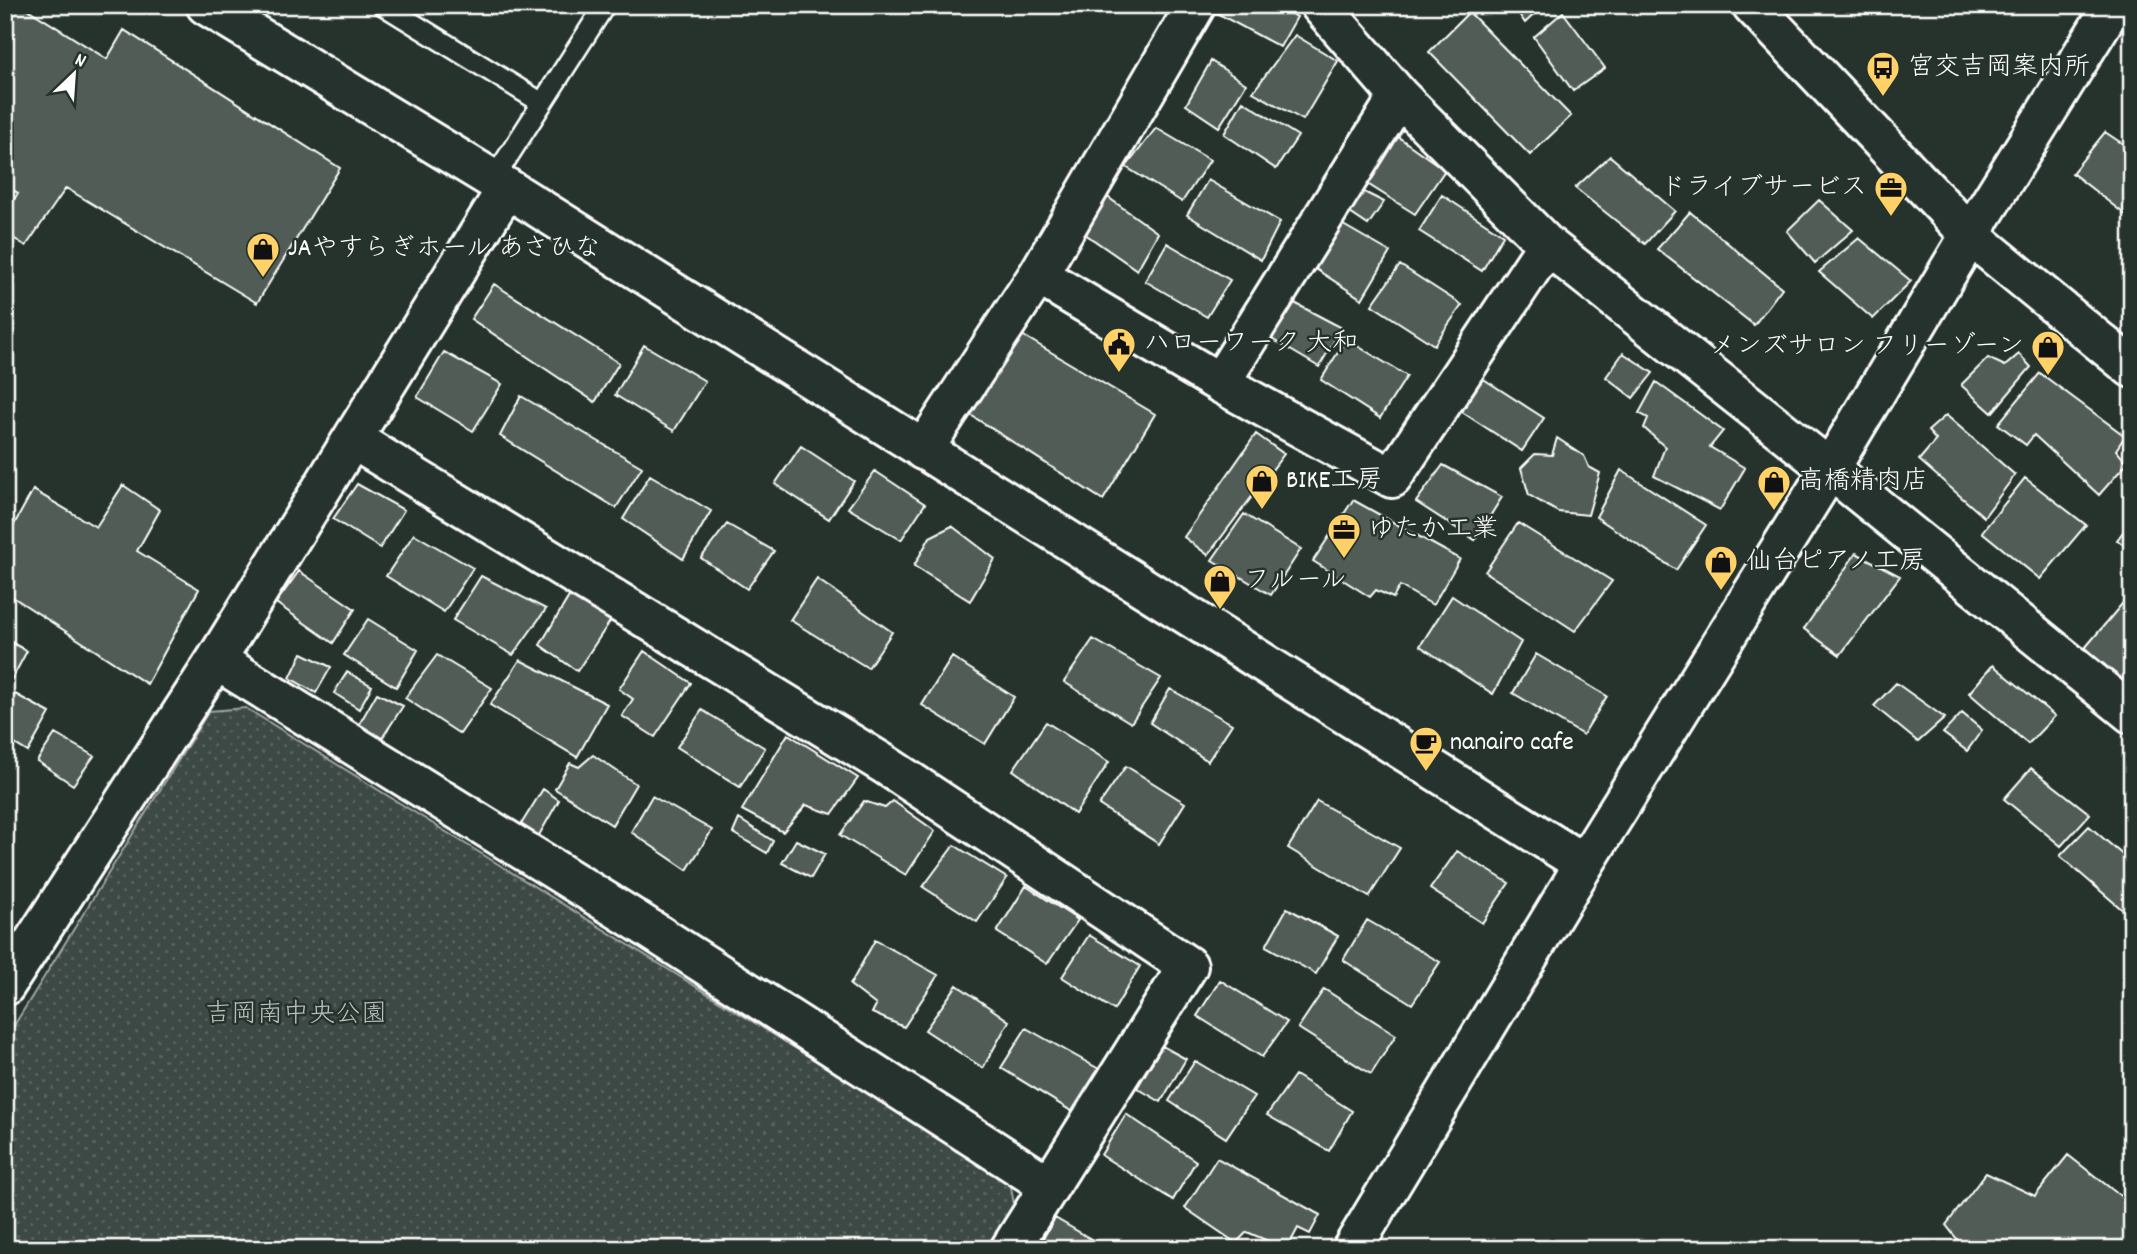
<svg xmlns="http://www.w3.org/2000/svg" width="2137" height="1254" font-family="Dekko,'Klee One',sans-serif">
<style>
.park{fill:url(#park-dots);stroke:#9ea4a2;stroke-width:2}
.building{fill:#515c57;stroke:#fff;stroke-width:2}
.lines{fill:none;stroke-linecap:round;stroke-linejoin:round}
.lane-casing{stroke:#fff;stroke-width:24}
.street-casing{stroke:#fff;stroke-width:44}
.secondary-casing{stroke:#fff;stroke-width:44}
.lane{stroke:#26332d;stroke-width:19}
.street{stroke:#26332d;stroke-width:38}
.secondary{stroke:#26332d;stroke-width:38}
.labels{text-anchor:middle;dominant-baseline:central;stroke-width:5;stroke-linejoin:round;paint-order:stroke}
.poi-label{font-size:26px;fill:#fff;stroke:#26332d;text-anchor:start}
.park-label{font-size:26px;fill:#bbbfbe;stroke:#26332d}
</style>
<defs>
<pattern id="park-dots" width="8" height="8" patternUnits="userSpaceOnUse" patternTransform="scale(1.75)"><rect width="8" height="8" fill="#3e4944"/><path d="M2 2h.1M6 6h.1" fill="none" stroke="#5b6460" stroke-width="1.8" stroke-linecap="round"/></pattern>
</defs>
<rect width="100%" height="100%" fill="#26332d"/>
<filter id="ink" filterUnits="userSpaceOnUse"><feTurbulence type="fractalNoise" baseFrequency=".0143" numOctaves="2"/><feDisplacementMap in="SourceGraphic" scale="14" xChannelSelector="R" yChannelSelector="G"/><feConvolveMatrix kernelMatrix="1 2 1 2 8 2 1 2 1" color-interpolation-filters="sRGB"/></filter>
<g filter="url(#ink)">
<path class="park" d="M246 708 1010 1181 1015 1210 990 1249H5V1040L209 711Z"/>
<path class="building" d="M5 5H21L107 59 124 30 340 168 257 303 66 188 26 246 5 233V214L18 193 5 186Z
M1209 5H1275L1297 17 1280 47 1207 8Z
M1513 5H1544L1525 23Z
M1469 12 1571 116 1530 155 1429 52Z
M1563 12 1605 68 1573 91 1534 37Z
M1295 35 1338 61 1303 120 1253 92Z
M1211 61 1246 84 1219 127 1186 105Z
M1243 101 1298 136 1276 169 1224 134Z
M1156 128 1210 160 1182 202 1126 167Z
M2105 132 2132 150V220L2072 173Z
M1394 134 1445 170 1415 214 1358 178Z
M1610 156 1675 211 1645 244 1575 188Z
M1208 180 1280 222 1261 260 1187 215Z
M1354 187 1384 202 1368 225 1341 207Z
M1102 193 1158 233 1137 270 1075 227Z
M1442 195 1503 235 1482 271 1419 231Z
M1819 200 1853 230 1815 263 1787 231Z
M1690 212 1782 288 1754 325 1657 249Z
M1338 222 1390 252 1362 299 1308 264Z
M1859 238 1911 281 1873 319 1819 272Z
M1167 243 1230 280 1207 317 1145 281Z
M1400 265 1462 305 1434 345 1372 305Z
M494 284 619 363 595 402 471 319Z
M1287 299 1342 328 1319 367 1265 335Z
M1017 332 1155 414 1103 500 966 412Z
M1346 339 1407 376 1380 418 1321 380Z
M644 345 705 381 674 431 615 395Z
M444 352 502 384 473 431 417 397Z
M1623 353 1653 373 1633 398 1606 377Z
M2019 354 2031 367 1992 413 1961 385 1988 358 2005 366Z
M2040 373 2125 436 2116 450 2127 463 2099 495 2034 435 2026 445 1998 424Z
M1482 378 1544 418 1522 451 1462 412Z
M1656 382 1723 431 1710 447 1745 468 1720 510 1654 476 1665 447 1644 428 1648 418 1639 413Z
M521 396 642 467 616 508 500 436Z
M1946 415 2015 475 1984 517 1919 460 1936 440 1928 431Z
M1256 434 1284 454 1208 555 1184 537Z
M1557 438 1584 456 1589 467 1600 473 1588 515 1558 512 1529 495 1521 468 1535 454 1552 455Z
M801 446 854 481 829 519 775 484Z
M1443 465 1502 497 1475 540 1416 502Z
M1621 470 1706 525 1676 570 1596 517Z
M875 471 925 504 901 540 848 508Z
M650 475 711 511 683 559 623 519Z
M2025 478 2086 525 2040 579 1982 532Z
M357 484 404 510 380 548 333 519Z
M123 485 160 510 137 551 199 589 147 684 5 592V541L33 490 96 527Z
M1353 500 1460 559 1433 605 1400 586 1393 598 1376 590 1370 597 1313 561Z
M1244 514 1301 549 1271 595 1212 560Z
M2132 520V551L2117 540Z
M1518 523 1612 581 1575 631 1485 572Z
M727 524 774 551 747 589 701 558Z
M952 526 995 559 970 601 914 566 930 537Z
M414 534 473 568 444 612 386 576Z
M1856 553 1900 576 1840 655 1804 629Z
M299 571 355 609 333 643 276 603Z
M481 576 546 609 513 655 453 620Z
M817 579 892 632 868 668 790 620Z
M2132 592V689L2085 648Z
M570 595 611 620 577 671 540 645Z
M1452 596 1521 642 1493 694 1420 646Z
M368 619 418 650 396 687 344 655Z
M5 639 27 651 5 692Z
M1093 639 1161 678 1131 723 1064 682Z
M644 651 691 683 655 737 622 716 633 699 619 689Z
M302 653 331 667 316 693 290 678Z
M1536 654 1607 696 1583 735 1513 693Z
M437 655 492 688 460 734 405 698Z
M952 657 1014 697 985 744 922 705Z
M520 660 607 704 577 757 490 705Z
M1993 665 2055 716 2028 744 1969 693Z
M347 672 372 686 359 709 334 693Z
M1896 683 1945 718 1918 742 1874 706Z
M1170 689 1232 724 1208 761 1150 723Z
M377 693 403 706 377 746 353 735Z
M15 694 50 713 28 752 5 738V711Z
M702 710 765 748 740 787 677 747Z
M1962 713 1982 730 1967 751 1943 733Z
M1046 722 1109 762 1075 814 1013 770Z
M55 734 94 756 73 785 37 761Z
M788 734 858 778 832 814 806 805 783 832 742 810Z
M593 755 636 784 612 825 555 789 570 763 579 767Z
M1126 766 1185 803 1159 844 1099 805Z
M2031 768 2090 814 2061 846 2004 799Z
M543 789 559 800 534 844 515 834Z
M652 796 712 830 687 870 631 832Z
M864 801 885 808 893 801 935 831 906 875 840 835Z
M1317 801 1400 848 1369 897 1288 848Z
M739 819 773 841 767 853 733 833Z
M2089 826 2132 863V918L2060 856Z
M796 840 825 854 811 878 782 863Z
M954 845 1007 878 977 922 923 887Z
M1457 851 1509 883 1482 923 1430 889Z
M1026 886 1078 920 1047 964 997 932Z
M1287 908 1338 936 1316 974 1266 946Z
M1367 920 1440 962 1412 1004 1343 960Z
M1089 935 1140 966 1114 1010 1062 977Z
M875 940 938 975 904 1027 872 1013 876 1005 850 985Z
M1220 980 1287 1022 1262 1057 1197 1016Z
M957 985 1009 1021 983 1068 925 1030Z
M1324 989 1396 1035 1371 1074 1298 1028Z
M1026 1028 1099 1069 1073 1112 1001 1068Z
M1162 1046 1186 1059 1161 1102 1137 1088Z
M1195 1061 1254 1096 1226 1138 1169 1101Z
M1295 1075 1352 1111 1329 1151 1267 1115Z
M1126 1114 1196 1161 1173 1200 1101 1155Z
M2068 1155 2132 1205V1249H1955L1960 1243 1946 1225 1986 1173 2035 1196Z
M1217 1158 1320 1215 1310 1234 1298 1228 1287 1249 1247 1232 1236 1243 1185 1208Z
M1055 1218 1108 1249H1037Z"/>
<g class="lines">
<defs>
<path id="lane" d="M383 5 542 103
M493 180 605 5"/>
<path id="street" d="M1320 5 1399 96 1547 245 1830 469 2132 714
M1038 275 1220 383 1392 478 1547 245
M1220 383 1399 96
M354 440 884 764 1188 966 1010 1249
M923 450 1038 275 1196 5
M216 660 634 919 1048 1185
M5 986 216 660 507 188"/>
<path id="secondary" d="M206 5 507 188 1584 864
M1752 5 1970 235 2132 368
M1352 1249 1584 864 1830 469 1970 235 2113 5"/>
</defs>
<use href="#lane" class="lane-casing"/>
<use href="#street" class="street-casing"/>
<use href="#secondary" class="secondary-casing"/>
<use href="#lane" class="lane"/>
<use href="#street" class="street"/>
<use href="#secondary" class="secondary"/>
</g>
</g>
<defs>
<symbol id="bus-pin" viewBox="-11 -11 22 30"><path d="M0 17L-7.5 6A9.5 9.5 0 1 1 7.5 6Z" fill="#ffd166" stroke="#26332d"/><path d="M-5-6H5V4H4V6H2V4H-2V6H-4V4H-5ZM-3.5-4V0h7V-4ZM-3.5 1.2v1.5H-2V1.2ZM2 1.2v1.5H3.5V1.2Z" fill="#111"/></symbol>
<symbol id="office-pin" viewBox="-11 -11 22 30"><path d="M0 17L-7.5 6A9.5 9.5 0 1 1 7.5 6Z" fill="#ffd166" stroke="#26332d"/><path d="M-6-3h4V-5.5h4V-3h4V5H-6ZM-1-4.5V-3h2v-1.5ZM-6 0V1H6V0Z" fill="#111"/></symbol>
<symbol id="shop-pin" viewBox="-11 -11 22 30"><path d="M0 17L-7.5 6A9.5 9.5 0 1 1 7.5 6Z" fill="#ffd166" stroke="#26332d"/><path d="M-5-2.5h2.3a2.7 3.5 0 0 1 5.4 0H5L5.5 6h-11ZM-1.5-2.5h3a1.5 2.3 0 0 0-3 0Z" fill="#111"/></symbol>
<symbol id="civic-pin" viewBox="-11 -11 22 30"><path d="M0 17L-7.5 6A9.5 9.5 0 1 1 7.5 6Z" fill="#ffd166" stroke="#26332d"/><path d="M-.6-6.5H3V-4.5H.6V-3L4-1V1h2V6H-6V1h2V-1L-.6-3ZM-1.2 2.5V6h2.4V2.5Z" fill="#111"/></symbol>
<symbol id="cafe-pin" viewBox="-11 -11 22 30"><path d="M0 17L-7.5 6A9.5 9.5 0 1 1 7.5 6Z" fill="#ffd166" stroke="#26332d"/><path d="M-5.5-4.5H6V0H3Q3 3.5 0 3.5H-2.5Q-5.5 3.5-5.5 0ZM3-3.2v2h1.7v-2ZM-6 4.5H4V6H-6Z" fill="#111"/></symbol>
</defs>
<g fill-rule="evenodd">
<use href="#bus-pin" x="1864" y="49" width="38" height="52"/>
<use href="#office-pin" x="1872" y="169" width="38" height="52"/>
<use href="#shop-pin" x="244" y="230" width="38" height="52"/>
<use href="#civic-pin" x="1100" y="325" width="38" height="52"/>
<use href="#shop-pin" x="2029" y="328" width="38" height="52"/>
<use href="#shop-pin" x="1243" y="462" width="38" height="52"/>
<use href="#shop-pin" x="1755" y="463" width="38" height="52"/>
<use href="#office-pin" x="1325" y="511" width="38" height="52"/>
<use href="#shop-pin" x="1702" y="543" width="38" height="52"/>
<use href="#shop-pin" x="1201" y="562" width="38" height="52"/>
<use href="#cafe-pin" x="1407" y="724" width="38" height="52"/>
</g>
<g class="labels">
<g class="poi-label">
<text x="1908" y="68">宮交吉岡案内所</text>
<text x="1867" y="188" text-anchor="end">ドライブサービス</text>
<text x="288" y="249">JAやすらぎホール あさひな</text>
<text x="1144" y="344">ハローワーク 大和</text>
<text x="2024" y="347" text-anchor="end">メンズサロン フリーゾーン</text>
<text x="1286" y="481">BIKE工房</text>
<text x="1798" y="482">高橋精肉店</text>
<text x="1368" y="530">ゆたか工業</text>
<text x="1746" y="562">仙台ピアノ工房</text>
<text x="1244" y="581">フルール</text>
<text x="1450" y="743">nanairo cafe</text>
</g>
<g class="park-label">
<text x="296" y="1015">吉岡南中央公園</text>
</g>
</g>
<rect width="2137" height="1254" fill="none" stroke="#26332d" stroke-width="28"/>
<rect x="14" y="14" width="2109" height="1226" fill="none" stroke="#fff" stroke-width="2.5" filter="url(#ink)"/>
<g transform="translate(74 74) rotate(25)" stroke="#26332d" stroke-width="5" paint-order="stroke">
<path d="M0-5L12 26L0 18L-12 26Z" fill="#ffffff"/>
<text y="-10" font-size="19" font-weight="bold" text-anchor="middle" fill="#ffffff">N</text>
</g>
</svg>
